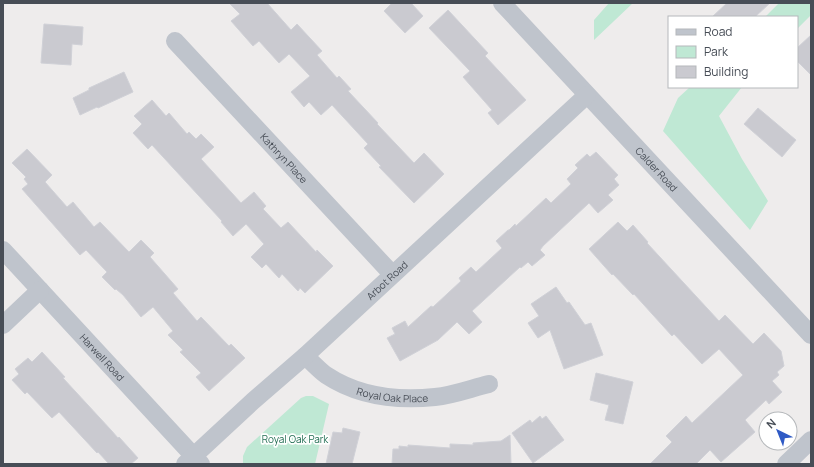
<svg xmlns="http://www.w3.org/2000/svg" width="814" height="467" font-family="Manrope,sans-serif">
<style>
.green{fill:#bfe8d4}
.building{fill:#cacad0;stroke:#d0d1d7}
.lines{fill:none;stroke-linecap:round;stroke-linejoin:round}
.minor{stroke:#bfc4cc;stroke-width:18}
.labels{text-anchor:middle;dominant-baseline:central;stroke-width:3.5;stroke-linejoin:round;paint-order:stroke}
.street-label{font-size:10px;fill:#474d56;stroke:#fff}
.park-label{font-size:10px;fill:#226e53;stroke:#fff}
</style>
<rect width="100%" height="100%" fill="#eeecec"/>
<path class="green" d="M609 3H633L594 40V20Z
M779 3H811V15L797 29V17H765Z
M690 87H742L719 116 742 159 768 201 750 230 663 131 678 98Z
M306 396H313L329 404 315 464H243V456L247 447 301 398Z"/>
<path class="building" d="M229 3H267L291 30 297 24 322 51 317 55 337 78 339 76 351 89 348 91 378 123 377 124 414 163 424 153 444 174 414 203 379 167 381 166 364 148 368 144 332 105 321 115 309 102 304 107 291 92 310 76 289 54 279 63 259 41 253 46 231 21 240 14Z
M392 3H411L423 16 405 33 384 11Z
M727 3H770L755 17H712Z
M448 10 488 53 485 56 526 100 498 125 488 113 492 110 463 77 470 71 429 28Z
M44 24 83 27 82 45 72 44 71 65 41 63Z
M811 35V75L797 61V48Z
M124 72 133 92 98 108 97 107 80 115 73 98 89 90V88Z
M152 100 166 116 169 113 187 134 189 132 196 139 201 134 214 147 201 159 241 203 254 192 266 206 263 209 281 228 288 222 316 252 317 250 333 266 305 293 300 288 298 291 282 274 279 278 266 264 262 268 251 257 264 244 246 224 233 236 221 222 222 221 152 145 148 149 133 133 142 124 134 116Z
M758 108 796 140 782 157 744 124Z
M27 149 52 175 45 182 67 207 73 202 94 227 100 222 129 252 141 240 154 253 150 257 178 289 173 293 197 321 201 317 229 346 231 344 245 358 209 391 196 377 201 373 180 352 183 350 168 335 173 331 153 307 141 317 123 295 116 289 115 290 102 277 107 272 86 250 80 255 22 189 28 184 24 179 26 177 12 163Z
M596 152 618 175 614 179 619 185 608 195 613 200 598 213 589 203 543 246 540 250 545 255 532 266 528 262 521 268 520 267 472 311 482 322 469 334 457 322 438 340 400 361 387 338 395 334 392 328 405 321 408 327 431 306 433 307 461 281 459 278 471 267 476 272 502 248 496 241 508 230H509L515 224 516 226 546 198 551 203 571 184 567 179 578 168 575 165 587 154 590 157Z
M618 222 627 231 633 225 648 242 647 243 719 321 725 315 753 344 764 333 781 351 784 366 777 372 779 375 772 381 782 392 769 404 766 400 745 420 755 432 721 462 710 450 696 464H650L672 442 666 436 686 416 692 423 743 375 719 349 702 364 674 334 672 336 634 294 633 295 613 274 612 275 589 249Z
M556 287 567 303 569 302 585 325 591 323 603 355 564 369 550 330 538 338 528 323 539 316 531 304Z
M42 352 65 377 63 378 111 430 118 438 119 437 138 458 131 464H109L98 452 97 453 59 412 52 418 27 392 25 394 12 380 19 374 15 369 28 358 32 362Z
M596 373 633 382 623 424 605 420 609 405 590 400Z
M540 416 542 419 546 416 564 440 533 463 512 433 530 420 532 423Z
M343 428 360 432 352 464H326L333 432 342 433Z
M510 435 511 464H392L393 449H399V446L408 447V445L450 448V444L473 445V443L501 441Z"/>
<g class="lines">
<g class="minor">
<path id="s1" d="M502 3 811 335"/>
<path id="s2" d="M175 41 392 274"/>
<path id="s3" d="M3 250 201 464"/>
<path d="M3 325 40 290"/>
<path id="s4" d="M305 356C312 362 319 370 326 375 359 397 396 401 435 397 454 395 472 388 489 384"/>
<path id="s5" d="M185 464 253 401 305 356 587 95"/>
<path d="M786 464 811 440"/>
</g>
</g>
<g class="labels">
<g class="street-label">
<text stroke="none"><textPath href="#s2" startOffset="160">Kathryn Place</textPath></text>
<text stroke="none"><textPath href="#s1" startOffset="227">Calder Road</textPath></text>
<text stroke="none"><textPath href="#s5" startOffset="273">Arbot Road</textPath></text>
<text stroke="none"><textPath href="#s3" startOffset="146">Harwell Road</textPath></text>
<text stroke="none"><textPath href="#s4" startOffset="99">Royal Oak Place</textPath></text>
</g>
<g class="park-label">
<text x="295" y="439">Royal Oak Park</text>
</g>
</g>
<rect width="814" height="467" fill="none" stroke="#474d56" stroke-width="8"/>
<rect x="668" y="16" width="130" height="72" fill="#ffffff" stroke="#b5b8bb"/>
<rect x="676" y="29" width="20" height="6" fill="#bfc4cc" stroke="#b5b8bb"/>
<text x="704" y="36" font-size="12" fill="#474d56">Road</text>
<rect x="676" y="46" width="20" height="12" fill="#bfe8d4" stroke="#b5b8bb"/>
<text x="704" y="56" font-size="12" fill="#474d56">Park</text>
<rect x="676" y="66" width="20" height="12" fill="#cacad0" stroke="#b5b8bb"/>
<text x="704" y="76" font-size="12" fill="#474d56">Building</text>
<g transform="translate(778 431) rotate(317)"><circle r="19" fill="#ffffff" stroke="#b5b8bb"/>
<path d="M0-3L7 15L0 10L-7 15Z" fill="#2f5ac5"/>
<text y="-6" font-size="11" font-weight="bold" text-anchor="middle" fill="#474d56">N</text>
</g>
</svg>
